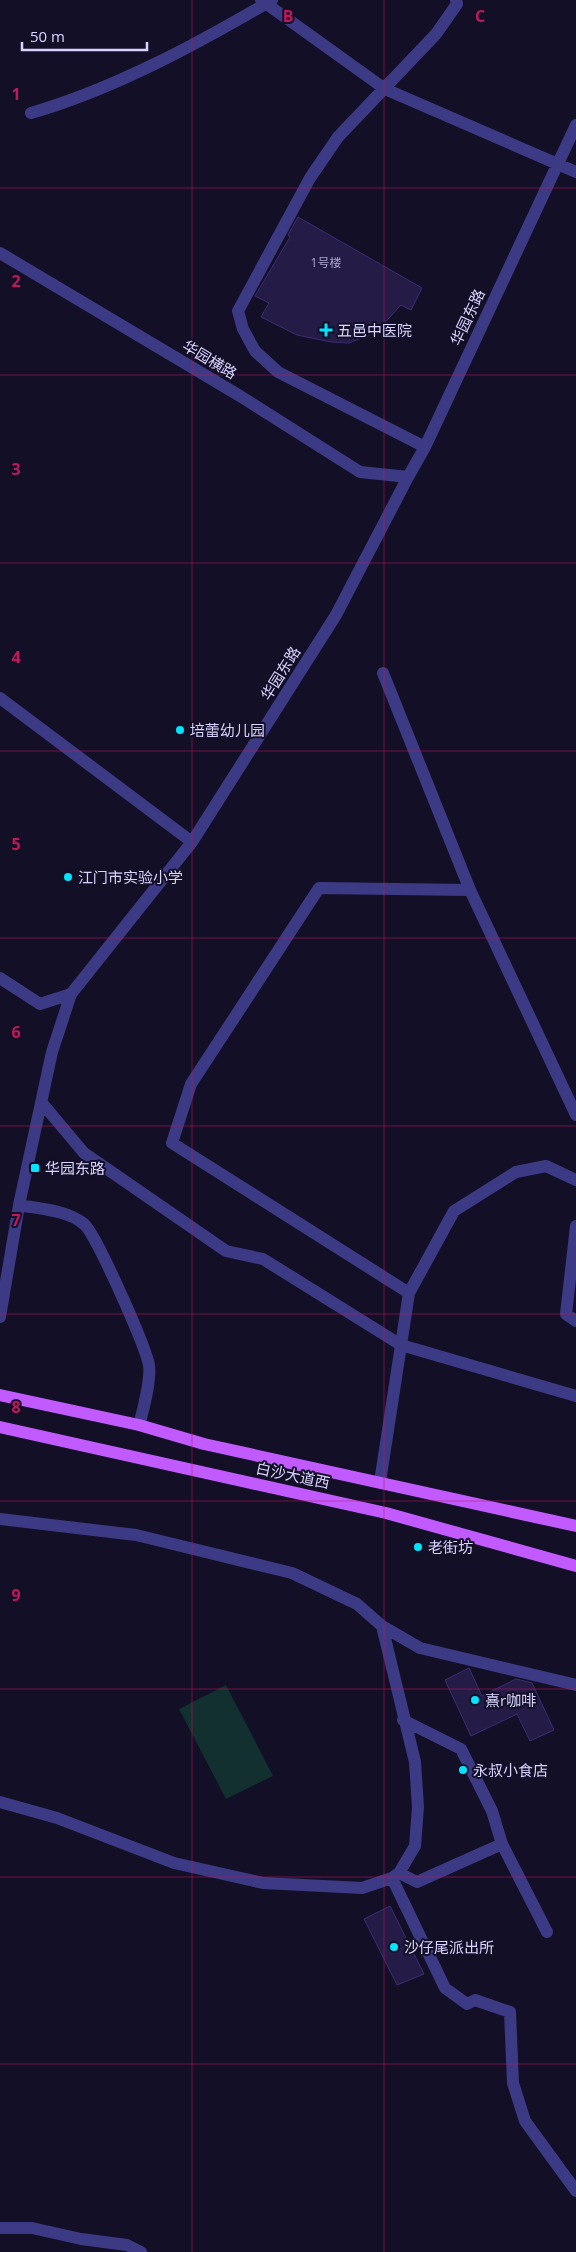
<svg xmlns="http://www.w3.org/2000/svg" width="576" height="2252" font-family="'Open Sans','Noto Sans SC',sans-serif">
<style>
.green{fill:#12302f}
.building{fill:#241b47;stroke:#3b2d73}
.lines{fill:none;stroke-linecap:round;stroke-linejoin:round}
.minor{stroke:#3d3a85;stroke-width:12}
.major{stroke:#c25bff;stroke-width:12}
.grid{fill:none;stroke:#c2185b;stroke-width:1;stroke-opacity:0.55}
.poi-dot{fill:#00e5ff;stroke:#130f26;stroke-width:2}
.labels{text-anchor:middle;dominant-baseline:central;stroke-width:4;stroke-linejoin:round;paint-order:stroke}
.number-label{font-size:12px;fill:#aca6d1}
.street-label{font-size:15px;fill:#d9d4ff;stroke:#130f26}
.poi-label{font-size:15px;fill:#d9d4ff;stroke:#130f26;text-anchor:start}
.grid-label{font-size:16px;text-anchor:middle;font-weight:bold;fill:#c2185b;stroke:#130f26;stroke-width:4;stroke-linejoin:round;paint-order:stroke}
</style>
<rect width="100%" height="100%" fill="#130f26"/>
<path class="green" d="M226 1685 273 1776 226 1799 179 1709Z"/>
<path class="building" d="M298 217 422 288 411 310 401 305 376 332 349 343 331 342 297 335 261 317 269 303 255 296 290 237 288 235Z
M469 1668 482 1696 516 1679 532 1683 554 1730 530 1741 517 1714 471 1736 445 1680Z
M390 1906 424 1974 397 1985 364 1919Z"/>
<g class="lines">
<path class="minor" d="M261 0 385 89 576 172
M31 113C114 89 197 44 272 0
M0 253 240 396 360 472 408 477
M425 447 278 372 255 351 243 329 238 311 310 178 338 137 436 34 457 4 456 0
M383 673 470 890
M0 698 192 842
M0 978 40 1004 71 994
M42 1103 84 1153 226 1251 263 1259 401 1345 576 1396
M576 1115 470 890 319 888 191 1084 172 1143 409 1293 454 1211 516 1172 546 1166 576 1180
M19 1205C40 1209 67 1210 84 1224 97 1236 145 1345 149 1365 151 1379 143 1411 139 1425
M576 1226 566 1314 576 1321
M0 1317 19 1205 52 1052 71 994 192 842 336 615 408 477 425 447 576 125
M380 1482 409 1293
M0 1519 136 1535 292 1573 357 1604 382 1626 420 1648 576 1685
M403 1720 461 1749 492 1811 502 1844
M0 1802 57 1818 174 1863 263 1883 362 1888 392 1878 399 1873 415 1846 418 1807 415 1762 382 1626
M399 1873 417 1882 502 1844 547 1932
M392 1878 445 1988 467 2004 475 2000 510 2012 513 2083 525 2121 576 2191
M0 2228H32L81 2239 127 2245 141 2252"/>
<path class="major" d="M0 1395 139 1425 204 1444 576 1526
M0 1427 386 1513 576 1566"/>
</g>
<path class="grid" d="M192 0V2252M384 0V2252M0 188H576M0 375H576M0 563H576M0 751H576M0 938H576M0 1126H576M0 1314H576M0 1501H576M0 1689H576M0 1877H576M0 2064H576"/>
<g class="poi-dot">
<path d="M323.5 322.5h5v5h5v5h-5v5h-5v-5h-5v-5h5z"/>
<circle cx="180" cy="730" r="5"/>
<circle cx="68" cy="877" r="5"/>
<rect x="30" y="1163" width="10" height="10" rx="2.5"/>
<circle cx="418" cy="1547" r="5"/>
<circle cx="475" cy="1700" r="5"/>
<circle cx="463" cy="1770" r="5"/>
<circle cx="394" cy="1947" r="5"/>
</g>
<g class="labels">
<g class="number-label">
<text x="326" y="262">1号楼</text>
</g>
<g class="street-label">
<text transform="translate(467 317) rotate(-65)">华园东路</text>
<text transform="translate(210 359) rotate(31)">华园横路</text>
<text transform="translate(280 673) rotate(-58)">华园东路</text>
<text transform="translate(293 1475) rotate(12)">白沙大道西</text>
</g>
<g class="poi-label">
<text x="337" y="330">五邑中医院</text>
<text x="190" y="730">培蕾幼儿园</text>
<text x="78" y="877">江门市实验小学</text>
<text x="45" y="1168">华园东路</text>
<text x="428" y="1547">老街坊</text>
<text x="485" y="1700">熹r咖啡</text>
<text x="473" y="1770">永叔小食店</text>
<text x="404" y="1947">沙仔尾派出所</text>
</g>
</g>
<g class="grid-label">
<text x="288" y="22">B</text>
<text x="480" y="22">C</text>
<text x="16" y="100">1</text>
<text x="16" y="287">2</text>
<text x="16" y="475">3</text>
<text x="16" y="663">4</text>
<text x="16" y="850">5</text>
<text x="16" y="1038">6</text>
<text x="16" y="1226">7</text>
<text x="16" y="1413">8</text>
<text x="16" y="1601">9</text>
</g>
<path d="M22 42v8h125v-8" fill="none" stroke="#d9d4ff" stroke-width="2.5"/>
<text x="30" y="42" font-size="15" fill="#d9d4ff" stroke="#130f26" stroke-width="4" paint-order="stroke">50 m</text>
</svg>
